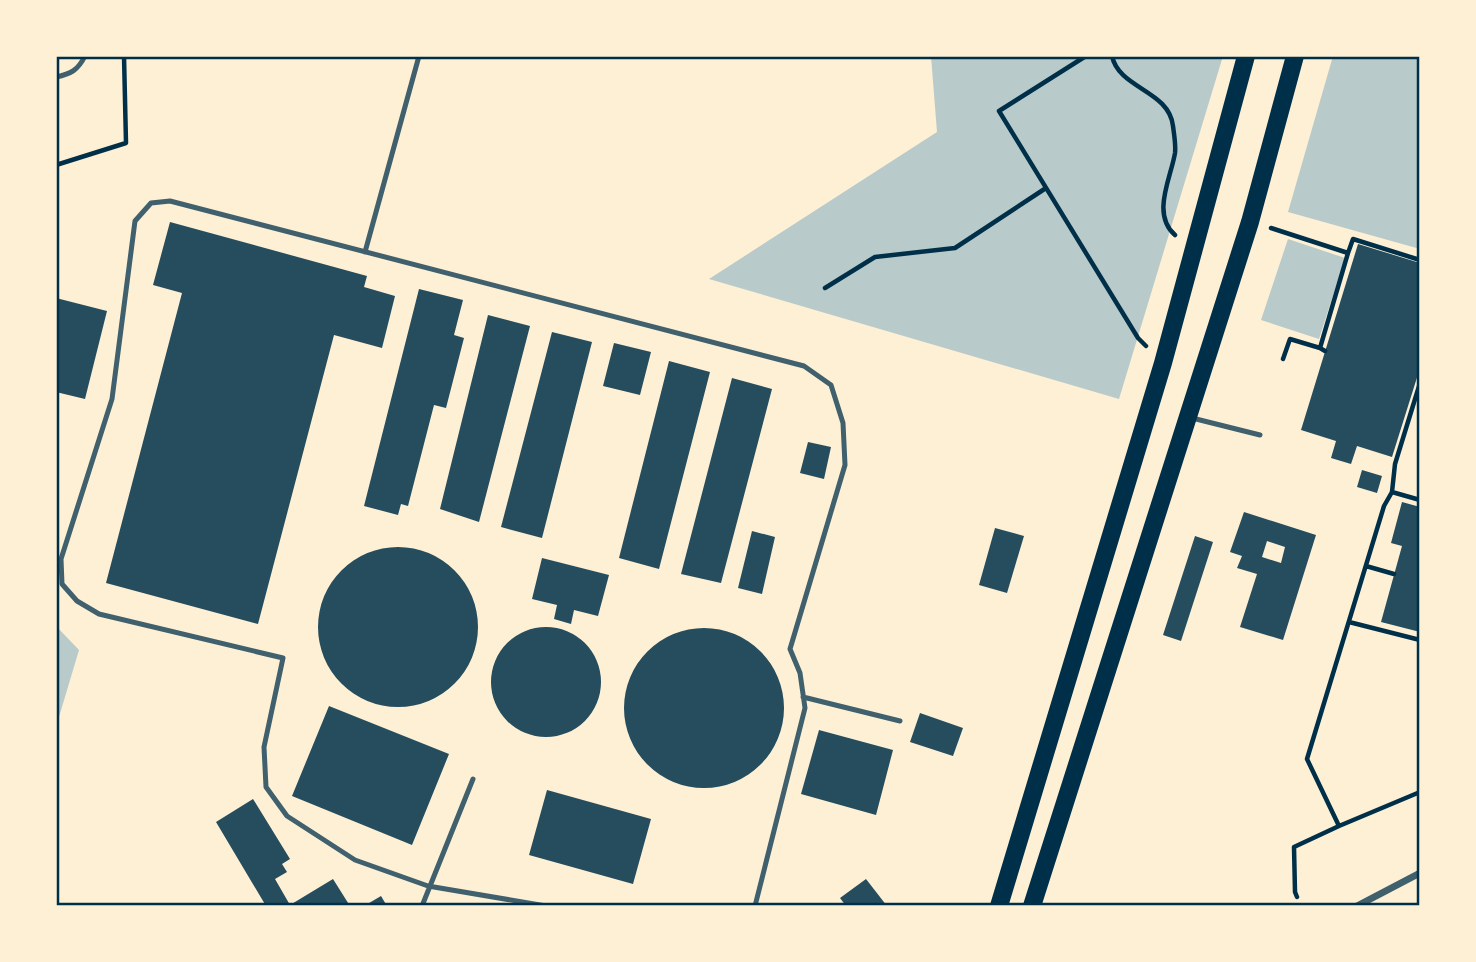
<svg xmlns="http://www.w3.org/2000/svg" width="1476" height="962" font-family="'Nunito Sans',sans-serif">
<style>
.green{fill:#b9caca}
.building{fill:#264d5e;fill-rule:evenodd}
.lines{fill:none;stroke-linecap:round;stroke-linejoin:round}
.path{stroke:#003049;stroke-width:4.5}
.service{stroke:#3f606c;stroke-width:5}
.minor{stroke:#3f606c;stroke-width:7}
.primary{stroke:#003049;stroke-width:18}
.neatline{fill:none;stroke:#003049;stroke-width:2.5}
</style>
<rect width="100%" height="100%" fill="#fdf0d5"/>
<path class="green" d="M931 56H1223L1119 399 709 279 937 132Z
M1333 56H1420V249L1288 212Z
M1288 239 1345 258 1319 339 1261 320Z
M56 626 79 650 56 727Z"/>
<path class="building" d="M170 222 367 276 364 287 395 296 382 348 334 335 258 624 106 583 182 293 153 285Z
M1358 244 1420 263V368L1392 457 1357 446 1351 464 1331 458 1336 441 1301 430Z
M419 289 463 300 454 335 464 338 446 408 434 405 408 506 401 504 398 515 364 506Z
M56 298 107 311 85 399 56 392Z
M488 315 530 326 479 522 440 509Z
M552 332 592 342 542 538 501 527Z
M614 343 651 352 640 395 603 386Z
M669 361 710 372 659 569 619 558Z
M732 378 772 389 721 583 681 574Z
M808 442 831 447 824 479 800 473Z
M1362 470 1382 476 1377 493 1357 487Z
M1402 502 1420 507V632L1381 622 1402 546 1391 543Z
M1244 512 1316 535 1283 640 1240 627 1257 574 1237 568 1242 556 1230 552ZM1267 541 1285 547 1281 563 1262 557Z
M995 528 1024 536 1007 593 979 585Z
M752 531 775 537 762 594 738 588Z
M1195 536 1213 542 1181 641 1163 635Z
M318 627a80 80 0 1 1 160 0a80 80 0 1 1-160 0Z
M542 558 609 575 598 616 574 610 571 624 554 619 557 605 532 599Z
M491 682a55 55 0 1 1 110 0a55 55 0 1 1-110 0Z
M624 708a80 80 0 1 1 160 0a80 80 0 1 1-160 0Z
M329 706 449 754 412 845 292 796Z
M920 713 963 728 953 756 910 742Z
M819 730 893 750 876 815 801 794Z
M547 790 651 819 633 884 529 855Z
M253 799 290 859 282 864 287 872 275 879 290 905 333 879 350 906H266L216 822Z
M866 879 887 906H846L840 898Z
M381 896 387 906H364Z"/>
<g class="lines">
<path class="path" d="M1086 56 999 111 1138 338 1146 346
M1112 56C1119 89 1169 90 1173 126 1174 134 1176 145 1175 153 1171 178 1151 214 1175 235
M56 165 126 143 124 56
M1271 228 1348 253 1353 239 1420 260
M825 288 875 257 955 248 1046 188
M1325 351 1320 348 1348 253
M1283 359 1290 339 1320 348
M1392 492 1420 500
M1366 566 1394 574
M1349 622 1420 640
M1339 826 1420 792
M1297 897 1295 892 1294 847 1339 826 1307 759 1384 506 1392 492 1395 464 1420 383"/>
<path class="service" d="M56 77C71 74 78 70 85 56
M365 252 419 56
M1192 418 1260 435
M803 697 900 721
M422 906 473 779
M546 906 428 886 355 860 287 816 266 787 264 747 283 658 99 614 77 601 62 584 61 559 112 399 135 221 151 203 170 201 804 366 831 385 843 423 845 465 790 649 800 673 805 708 755 906"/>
<path class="minor" d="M1357 906 1420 873"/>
<path class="primary" d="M999 906 1163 363 1246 56
M1032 906 1250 222 1295 56"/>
</g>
<rect width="1476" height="962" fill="none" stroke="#fdf0d5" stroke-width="116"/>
<rect x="58" y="58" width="1360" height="846" class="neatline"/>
</svg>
